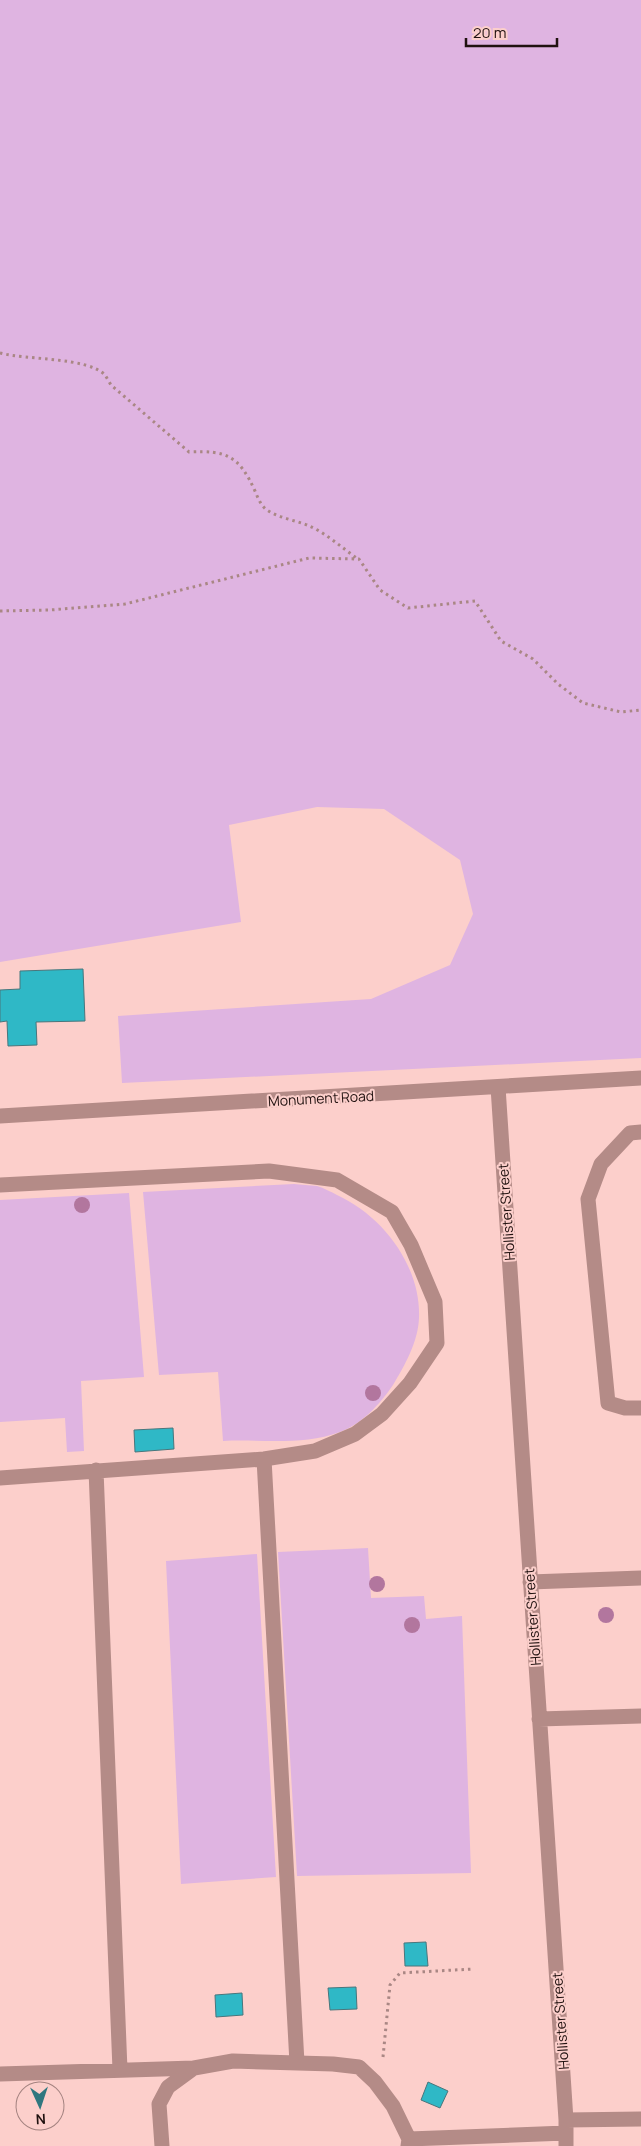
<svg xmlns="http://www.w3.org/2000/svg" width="641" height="2146" font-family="Manrope,sans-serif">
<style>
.green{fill:#dfb4e1}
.building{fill:#2fb8c6;stroke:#48767c}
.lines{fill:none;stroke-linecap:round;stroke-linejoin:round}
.path{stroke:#a98784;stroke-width:3;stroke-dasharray:2.5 4;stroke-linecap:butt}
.minor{stroke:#b48b87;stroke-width:15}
.tree{fill:#b2769e}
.labels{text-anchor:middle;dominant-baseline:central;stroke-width:4;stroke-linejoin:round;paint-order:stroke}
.street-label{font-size:14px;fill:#211210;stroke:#fccfcb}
</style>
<rect width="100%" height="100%" fill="#fccfcb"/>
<path class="green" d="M0 0H641V1058L122 1083 118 1016 371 999 450 965 473 914 460 860 384 809 317 807 229 825 241 922 0 962Z
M294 1184C301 1185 309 1185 317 1186 324 1188 331 1192 337 1195 383 1216 421 1266 419 1318 418 1342 405 1365 393 1385 380 1404 362 1424 340 1432 302 1446 262 1439 223 1441L218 1372 159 1375 143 1192Z
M129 1193 144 1377 81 1381 84 1451 67 1452 65 1418 0 1422V1200Z
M368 1548 371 1598 424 1596 426 1619 462 1616 471 1873 297 1876 278 1552Z
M257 1554 276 1877 181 1884 166 1561Z"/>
<path class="building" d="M83 969 85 1021 36 1022 37 1045 8 1046 7 1021 0 1022V990L20 989V971Z
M173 1428 174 1449 135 1452 134 1430Z
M426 1942 428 1966H405L404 1943Z
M356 1987 357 2009 330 2010 328 1988Z
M242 1993 243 2015 216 2017 215 1995Z
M428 2082 448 2091 440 2108 421 2100Z"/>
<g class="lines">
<path class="path" d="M0 353C26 360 88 357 105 375 107 378 109 382 111 385L189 452C227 450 239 456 255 491 258 498 261 506 267 510 279 518 294 520 307 525 325 532 342 548 358 559
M0 611 50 610 125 604 309 558 359 559 380 590 408 608 475 601 501 641 533 659 558 684 583 703 621 712 641 710
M383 2057 390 1985 400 1973 473 1969"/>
<path class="minor" d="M498 1087 566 2120V2146
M0 1116 641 1078
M641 1132 630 1133 601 1164 588 1199 608 1403 625 1408H641
M0 1185 269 1171 337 1180 392 1212 411 1245 435 1302 437 1343 410 1383 382 1414 355 1434 315 1451 264 1459 0 1478
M264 1459 297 2063
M96 1470 120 2070
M530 1582 641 1578
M539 1719 641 1716
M0 2074 194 2068
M566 2120 641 2119
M409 2139 566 2133
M162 2146 159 2104 168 2087 194 2068 233 2061 333 2064 359 2067 375 2082 393 2106 409 2139 408 2146"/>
</g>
<g class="tree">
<circle cx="82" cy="1205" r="8"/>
<circle cx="373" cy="1393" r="8"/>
<circle cx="377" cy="1584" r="8"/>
<circle cx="606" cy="1615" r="8"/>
<circle cx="412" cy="1625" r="8"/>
</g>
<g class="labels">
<g class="street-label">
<text transform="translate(321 1098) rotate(-3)">Monument Road</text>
<text transform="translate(506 1212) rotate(-94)">Hollister Street</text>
<text transform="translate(532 1617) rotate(-94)">Hollister Street</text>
<text transform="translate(560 2021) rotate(-94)">Hollister Street</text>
</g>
</g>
<g transform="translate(40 2106) rotate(177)"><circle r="24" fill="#fccfcb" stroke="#a48380"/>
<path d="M0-4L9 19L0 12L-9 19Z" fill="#2f777f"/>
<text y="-8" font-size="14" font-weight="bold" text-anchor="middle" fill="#211210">N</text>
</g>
<path d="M466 38v8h91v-8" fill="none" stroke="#211210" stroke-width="2.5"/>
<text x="473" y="38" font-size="15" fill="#211210" stroke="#fccfcb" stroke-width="4" paint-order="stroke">20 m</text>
</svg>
